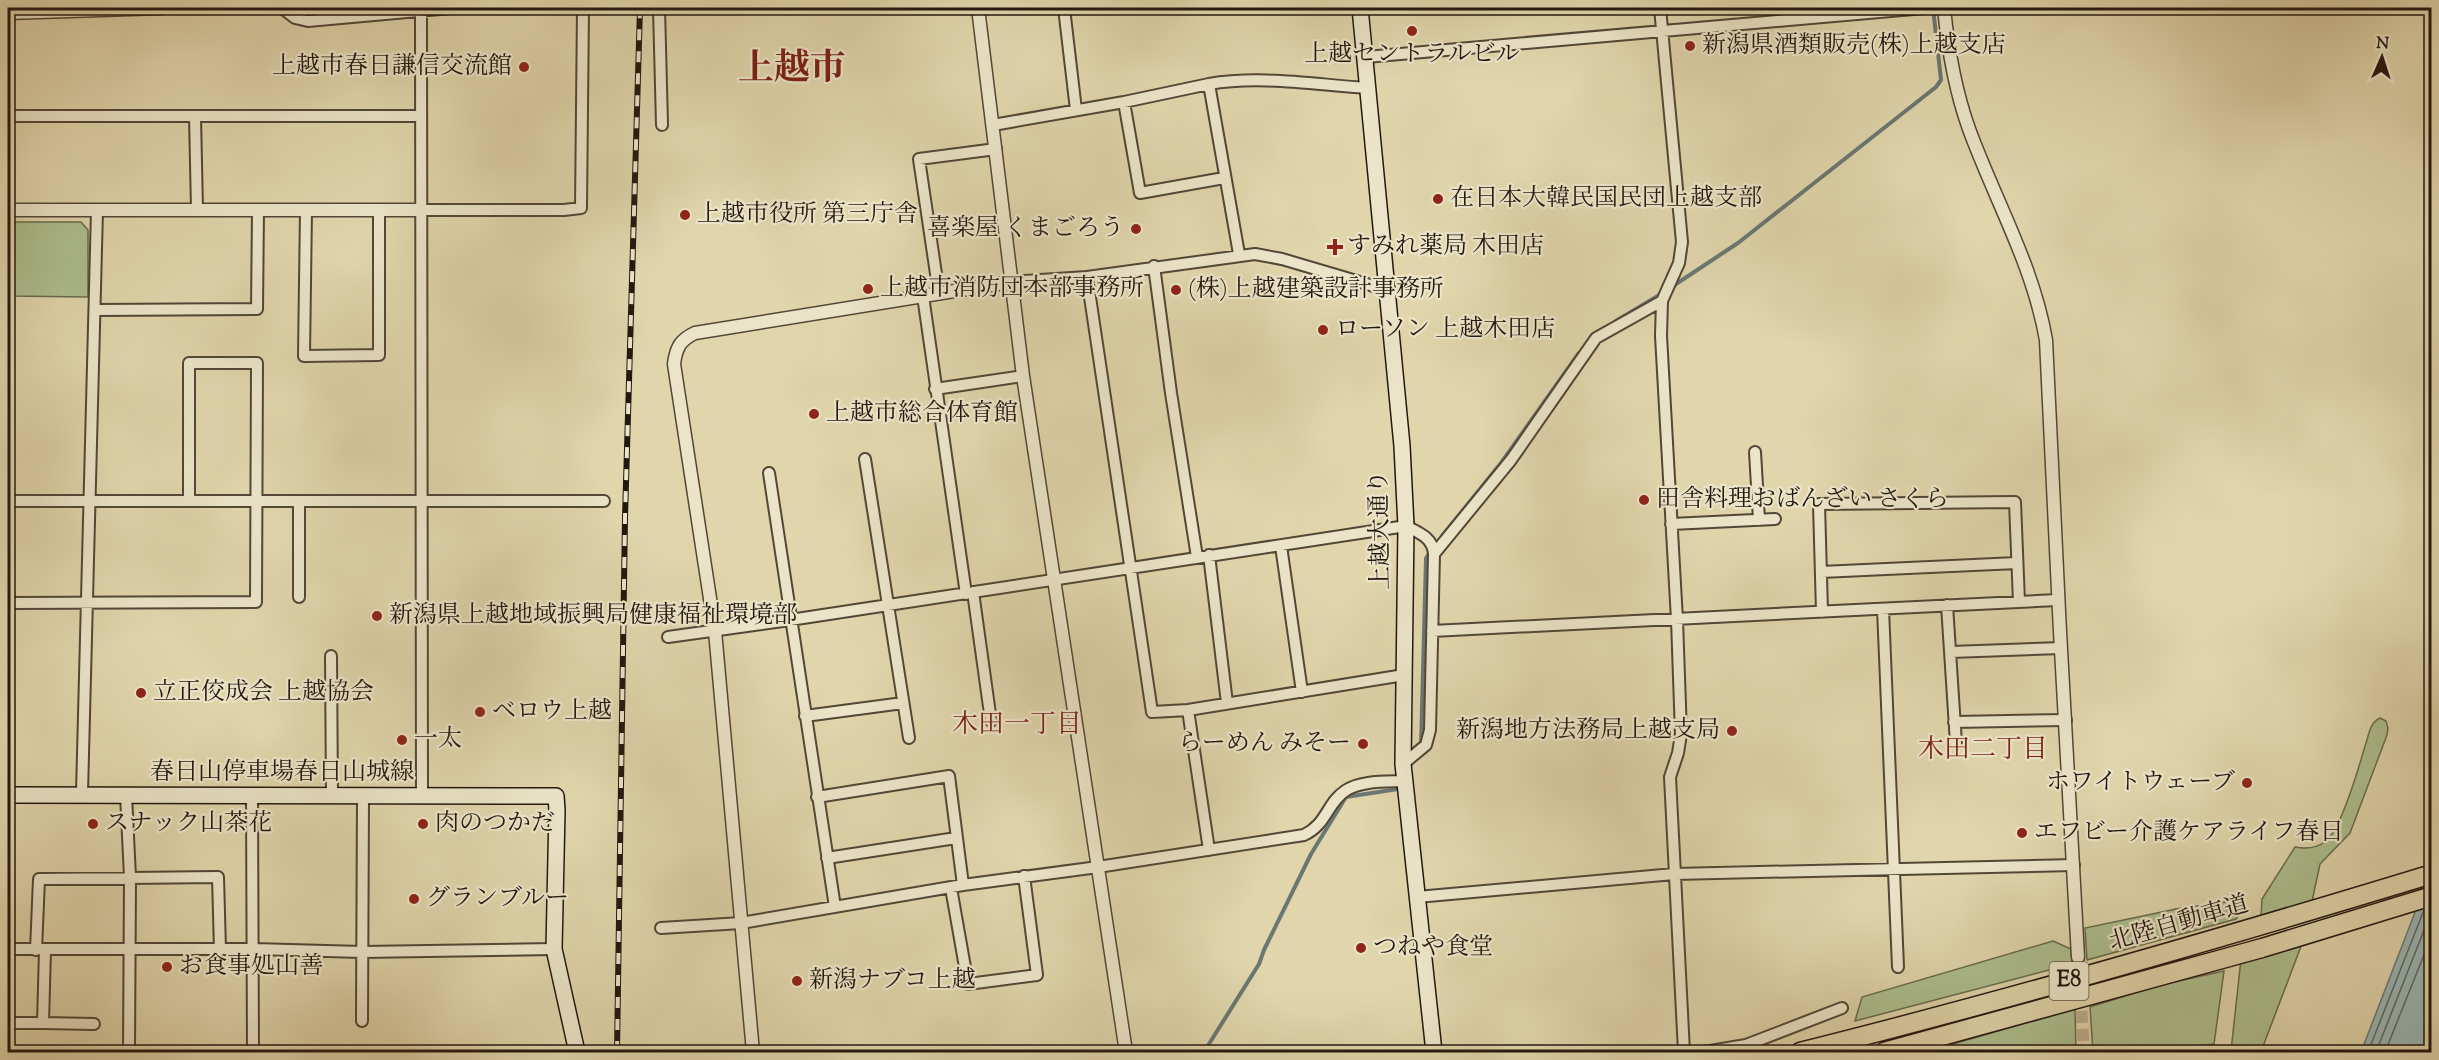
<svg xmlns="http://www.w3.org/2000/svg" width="2439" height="1060" font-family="'Sorts Mill Goudy','Noto Serif JP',serif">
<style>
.green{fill:#adbe8d;stroke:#686b4e;stroke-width:1.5}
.water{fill:#99b6b5;stroke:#6a7773;stroke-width:1.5}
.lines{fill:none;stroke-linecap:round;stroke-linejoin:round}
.shore{stroke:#5e6762;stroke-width:1.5}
.stream{stroke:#6a7773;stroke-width:4}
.tertiary-tunnel{stroke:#baaf8c;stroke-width:12;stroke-dasharray:12 6;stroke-linecap:butt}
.minor-casing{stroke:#524737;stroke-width:14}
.tertiary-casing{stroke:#524737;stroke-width:15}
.secondary-casing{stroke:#231810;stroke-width:18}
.motorway-casing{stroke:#231810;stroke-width:21}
.minor{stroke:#ebe4c8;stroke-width:10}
.tertiary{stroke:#ebe4c8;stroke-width:12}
.secondary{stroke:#ebe4c8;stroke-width:15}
.motorway{stroke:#e0d5ab;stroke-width:18}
.rail-casing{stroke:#231810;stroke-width:6}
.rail{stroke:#ebe4c8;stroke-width:4;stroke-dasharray:11;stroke-linecap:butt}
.poi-dot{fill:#8f2418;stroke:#ebe4c8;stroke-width:2}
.labels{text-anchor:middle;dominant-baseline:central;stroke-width:4.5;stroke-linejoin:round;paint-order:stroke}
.shield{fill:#ebe4c8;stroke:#5f5547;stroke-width:1.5}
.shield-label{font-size:22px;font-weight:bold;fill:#231810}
.poi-label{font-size:24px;fill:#231810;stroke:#ebe4c8;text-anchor:start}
.street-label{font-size:24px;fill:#231810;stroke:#ebe4c8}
.neighbourhood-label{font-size:26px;fill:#7a1f14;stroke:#ebe4c8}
.town-label{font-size:36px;font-weight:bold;fill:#7a1f14;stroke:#ebe4c8}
</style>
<rect width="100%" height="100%" fill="#e0d5ab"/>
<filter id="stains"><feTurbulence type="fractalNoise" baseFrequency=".00333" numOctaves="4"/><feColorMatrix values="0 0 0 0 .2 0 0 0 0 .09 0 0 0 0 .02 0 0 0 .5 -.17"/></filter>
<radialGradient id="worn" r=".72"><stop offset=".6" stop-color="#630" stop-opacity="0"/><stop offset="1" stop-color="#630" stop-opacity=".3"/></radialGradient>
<path class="green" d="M8 222H81L88 230V297L8 296Z
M2380 718 2386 721 2388 728 2387 735 2350 833 2320 864 2311 906 2261 917 2262 899 2295 847C2305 849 2317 848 2326 841 2341 829 2359 767 2365 746 2369 736 2369 723 2380 718Z
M2225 902 2244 907 2236 919 2087 960 2085 928 2176 909Z
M2053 941 2071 949 2072 964 1855 1021 1862 997Z
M2303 941 2262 1049 2231 1051 2241 959Z
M2224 971 2214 1044 2147 1052H2093L2090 1007 2160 985Z
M2075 1009 2076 1052H1925Z"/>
<path class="water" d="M2431 871V1052H2361Z"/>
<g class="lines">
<path class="shore" d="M2368 1052 2424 910
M2376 1052 2432 910
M2385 1052 2432 935"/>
<path class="stream" d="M1670 288 1738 243 1936 87 1941 80 1933 8
M1616 321 1661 294
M1442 536 1501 463 1579 353
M1421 747 1426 558 1430 552
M1204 1052 1259 964 1264 950 1311 854 1346 797 1398 789 1400 785"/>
<path class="tertiary-tunnel" d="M2078 957 2084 1052"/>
<defs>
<path id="minor" d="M282 8 295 18 308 21 451 8
M659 8 662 125
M1064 8 1076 110
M1660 8 1682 242 1679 263 1662 301 1661 336 1677 620 1681 734 1678 753 1670 777 1684 1052
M421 10 422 796
M1366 57 1925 8
M1209 84C1261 75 1316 85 1369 88
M1124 102 1140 193 1224 178
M8 116H420
M195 116 197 210
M993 125 1124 102 1209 84 1239 254
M306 210 304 356 379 355V210
M421 210H564L581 208 583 8
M1154 266 1171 393 1197 557
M1087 277 1152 712 1188 710
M1010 282 1087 277 1255 254 1282 259 1387 290
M939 294 919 159 996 149
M923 296 966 594
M96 310 257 309 258 210
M935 389 1023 376
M1755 452 1759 520
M865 459 909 738
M769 473 835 907
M8 501H604
M299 501V597
M1671 524 1775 519
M1281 546 1302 692
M1434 554 1511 460 1596 338 1662 301
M1209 555 1227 703
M1821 572 2017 563
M973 592 991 721
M8 603 256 602 257 363H189V501
M1947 605 1956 743
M1883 609 1898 967
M1822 612 1819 504 2015 502 2019 602
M1432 631 2057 600
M668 637 790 620 1406 526C1420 533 1433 538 1434 554L1430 730 1426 745 1403 764
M1951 652 2061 648
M331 656 332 796
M805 716 903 703
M1954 722 2066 720
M82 793 97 210
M126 795 130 877 129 1052
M252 796 253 1052
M817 797 949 776 963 885
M1209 850 1188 710 1404 675
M827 858 956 838
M951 888 968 984 1037 975 1024 876
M1417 897 1674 874 2074 865
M661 928 741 923 963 885 1098 867 1304 835C1327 824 1327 803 1345 791 1361 780 1387 782 1406 781
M8 949H252L362 952 554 949
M36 950 39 879 218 877 220 950
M45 950 43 1023 94 1024
M362 1021 363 796
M8 1023H43
M1704 1052 1746 1045 1842 1008"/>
<path id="tertiary" d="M978 8 1023 376 1126 1052
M1944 8C1948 49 1955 90 1969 129 1995 200 2033 265 2046 340 2055 546 2066 751 2078 957
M8 13 162 8
M8 210H421
M753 1052 715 631 674 364C676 348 680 340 695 333L1010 282"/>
<path id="secondary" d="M1360 8 1402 446 1406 526 1403 764 1434 1052
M8 795 556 796 557 810 554 949 577 1052"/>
<path id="motorway" d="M1800 1052C2012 999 2222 938 2432 874
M1884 1052 2262 948 2432 896"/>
</defs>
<use href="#minor" class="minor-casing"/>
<use href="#tertiary" class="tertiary-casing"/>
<use href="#secondary" class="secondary-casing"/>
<use href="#motorway" class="motorway-casing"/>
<use href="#minor" class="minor"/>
<use href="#tertiary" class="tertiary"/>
<use href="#secondary" class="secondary"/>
<use href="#motorway" class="motorway"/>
<defs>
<path id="rail" d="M617 1052 625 517 640 8"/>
</defs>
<use href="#rail" class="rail-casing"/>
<use href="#rail" class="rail"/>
</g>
<g class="poi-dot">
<circle cx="1412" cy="31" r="6"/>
<circle cx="1690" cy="46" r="6"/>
<circle cx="524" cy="67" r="6"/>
<circle cx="1438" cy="199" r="6"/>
<circle cx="685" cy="215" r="6"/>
<circle cx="1136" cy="229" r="6"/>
<path d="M1332 238h6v6h6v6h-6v6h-6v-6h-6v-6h6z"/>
<circle cx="868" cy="289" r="6"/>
<circle cx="1176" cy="290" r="6"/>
<circle cx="1323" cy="330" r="6"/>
<circle cx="814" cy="414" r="6"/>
<circle cx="1644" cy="500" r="6"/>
<circle cx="377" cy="616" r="6"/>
<circle cx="141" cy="693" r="6"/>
<circle cx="480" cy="712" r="6"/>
<circle cx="1732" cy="731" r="6"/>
<circle cx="402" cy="740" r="6"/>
<circle cx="1363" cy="744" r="6"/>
<circle cx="2247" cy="783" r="6"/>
<circle cx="93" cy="824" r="6"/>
<circle cx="423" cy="824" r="6"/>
<circle cx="2022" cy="833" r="6"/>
<circle cx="414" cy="899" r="6"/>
<circle cx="1361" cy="948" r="6"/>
<circle cx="167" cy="967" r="6"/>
<circle cx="797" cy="981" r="6"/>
</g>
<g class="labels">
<rect class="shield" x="2049.5" y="962" width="39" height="38" rx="4.5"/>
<g class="shield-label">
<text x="2069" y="981">E8</text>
</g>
<g class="poi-label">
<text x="1702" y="46">新潟県酒類販売(株)上越支店</text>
<text x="1412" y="55" text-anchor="middle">上越セントラルビル</text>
<text x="512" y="67" text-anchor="end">上越市春日謙信交流館</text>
<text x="1450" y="199">在日本大韓民国民団上越支部</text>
<text x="697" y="215">上越市役所 第三庁舎</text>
<text x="1124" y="229" text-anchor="end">喜楽屋 くまごろう</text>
<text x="1347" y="247">すみれ薬局 木田店</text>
<text x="880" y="289">上越市消防団本部事務所</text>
<text x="1188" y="290">(株)上越建築設計事務所</text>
<text x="1335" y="330">ローソン 上越木田店</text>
<text x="826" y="414">上越市総合体育館</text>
<text x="1656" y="500">田舎料理おばんざい さくら</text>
<text x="389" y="616">新潟県上越地域振興局健康福祉環境部</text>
<text x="153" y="693">立正佼成会 上越協会</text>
<text x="492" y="712">ベロウ上越</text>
<text x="1720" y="731" text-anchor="end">新潟地方法務局上越支局</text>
<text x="414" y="740">一太</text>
<text x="1351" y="744" text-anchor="end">らーめん みそー</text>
<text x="2235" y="783" text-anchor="end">ホワイトウェーブ</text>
<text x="105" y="824">スナック山茶花</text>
<text x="435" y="824">肉のつかだ</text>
<text x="2034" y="833">エフビー介護ケアライフ春日</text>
<text x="426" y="899">グランブルー</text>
<text x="1373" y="948">つねや食堂</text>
<text x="179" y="967">お食事処山善</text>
<text x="809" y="981">新潟ナブコ上越</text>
</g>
<g class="street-label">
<text transform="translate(1381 530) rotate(-91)">上越大通り</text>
<text x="282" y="773">春日山停車場春日山城線</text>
<text transform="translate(2179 924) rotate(-16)">北陸自動車道</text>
</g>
<g class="neighbourhood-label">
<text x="1017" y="725">木田一丁目</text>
<text x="1983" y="750">木田二丁目</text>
</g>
<g class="town-label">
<text x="792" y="70">上越市</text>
</g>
</g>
<rect width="2439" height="1060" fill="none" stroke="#e0d5ab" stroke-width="30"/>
<rect x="9" y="9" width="2421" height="1042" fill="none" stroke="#231810" stroke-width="3"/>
<rect x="15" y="15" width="2409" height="1030" fill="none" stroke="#231810" stroke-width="1.5"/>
<g transform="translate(2382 57) rotate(3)" stroke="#ebe4c8" stroke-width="4.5" paint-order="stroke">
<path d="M0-4.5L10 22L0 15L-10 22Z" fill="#231810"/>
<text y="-9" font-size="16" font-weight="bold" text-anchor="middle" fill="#231810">N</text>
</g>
<rect width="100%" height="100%" filter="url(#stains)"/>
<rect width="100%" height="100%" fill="url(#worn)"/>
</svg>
